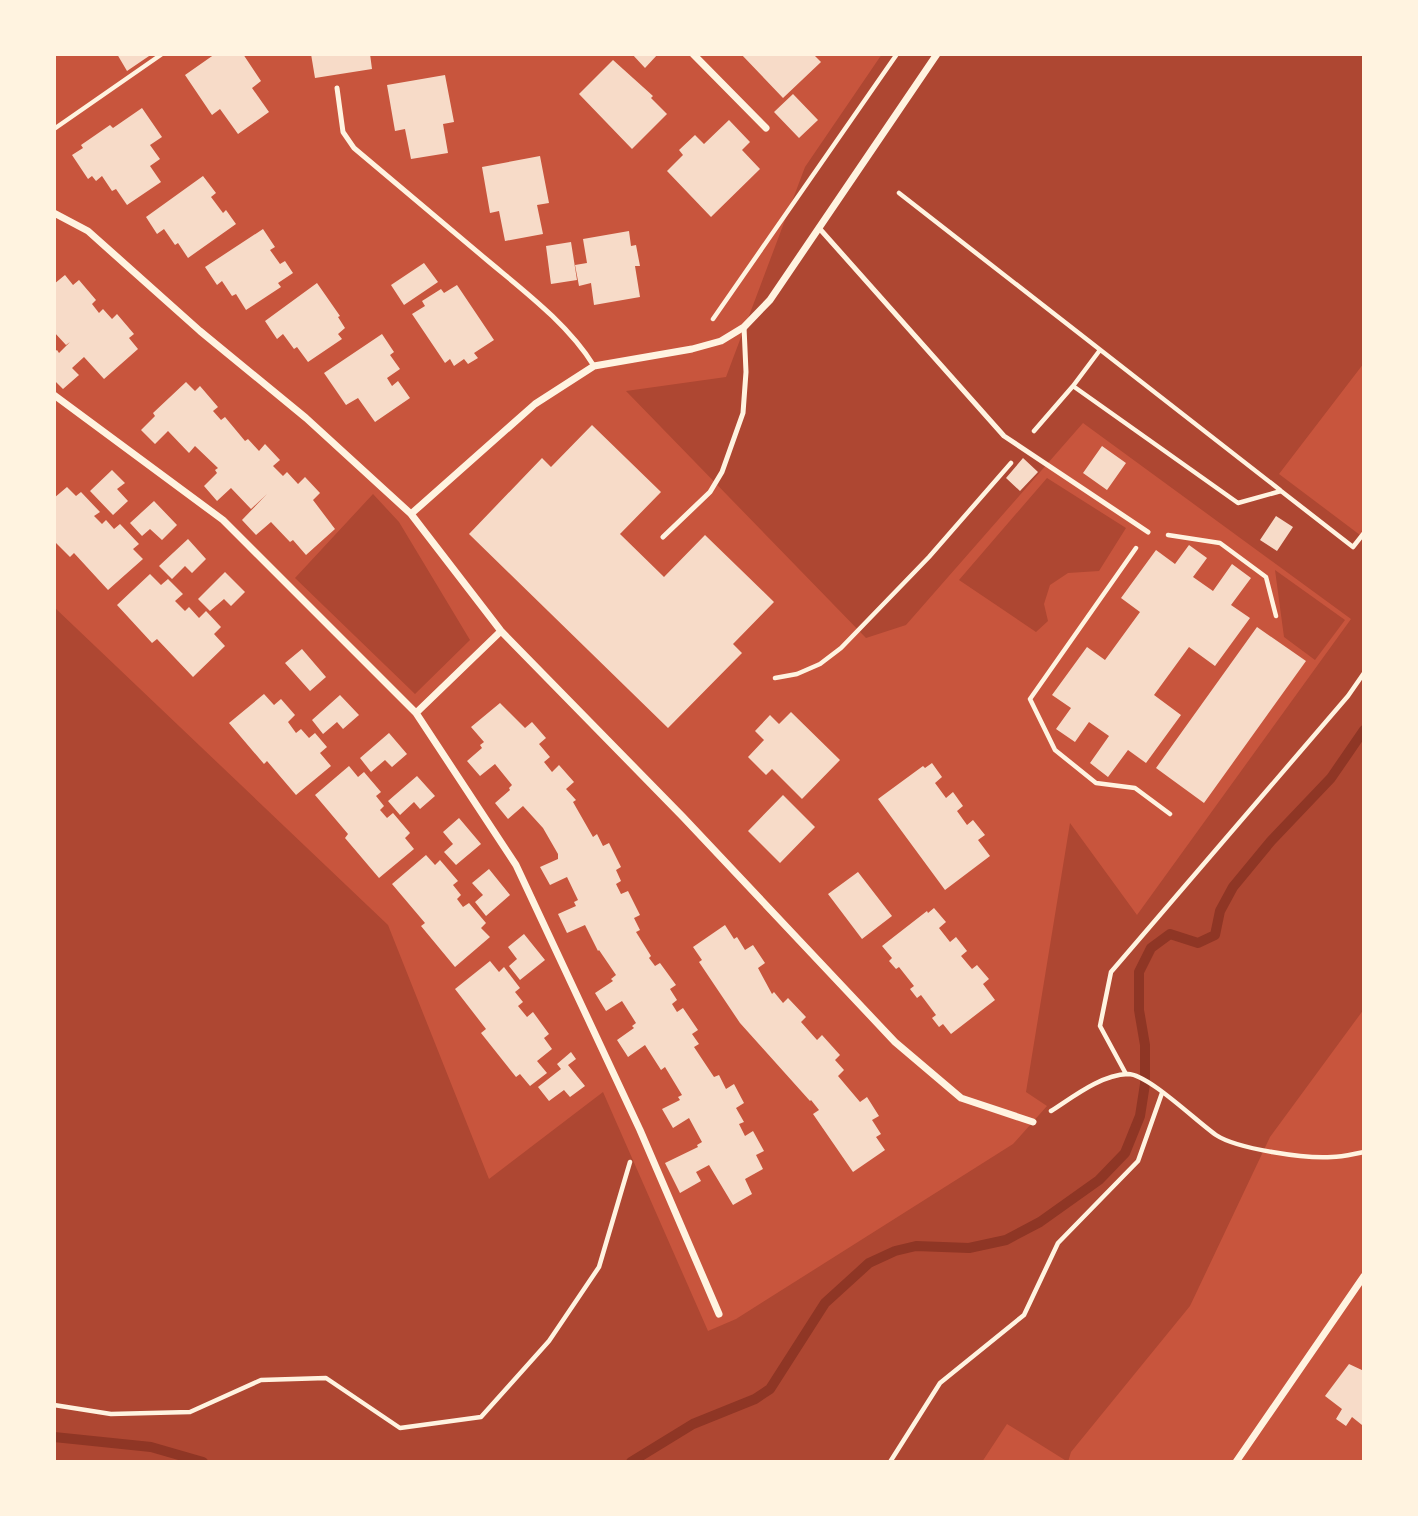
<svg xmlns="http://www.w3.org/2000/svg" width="1418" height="1516" font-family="'IBM Plex Serif',serif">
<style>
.green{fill:#ae4732}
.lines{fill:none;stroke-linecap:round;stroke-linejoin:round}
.stream{stroke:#8f3625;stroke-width:10}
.building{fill:#f7dbc8}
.path{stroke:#fff3e0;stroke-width:4.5}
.service{stroke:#fff3e0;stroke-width:5}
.minor{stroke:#fff3e0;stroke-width:7}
</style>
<rect width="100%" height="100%" fill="#c8553d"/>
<path class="green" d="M882 54H1364V363L1279 474 1364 538V1009L1270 1137 1190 1306 1071 1452 1068 1462 1007 1424 982 1462H54V607L388 925 489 1179 603 1092 708 1331 736 1319 1013 1144 1047 1106 1026 1092 1070 823 1137 915 1351 619 1083 423 906 625 866 638 626 391 726 377 805 167Z
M1047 478 1126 528 1099 571 1068 573 1050 585 1044 604 1048 621 1036 632 959 580Z
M373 494 399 522 470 640 415 694 295 578Z
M1275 570 1345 620 1315 660 1284 637Z"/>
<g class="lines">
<path class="stream" d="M54 1437 151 1447 203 1462
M631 1462 693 1424 755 1399 770 1389 825 1303 869 1263 895 1251 916 1246 969 1248 1006 1240 1040 1222 1099 1180 1125 1153 1140 1116 1145 1084V1045L1139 1010V972L1151 948 1170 934 1198 943 1215 935 1220 911 1233 887 1271 841 1331 778 1364 730"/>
</g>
<path class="building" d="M117 54H152L127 71Z
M215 54H243L261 81 252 88 269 112 238 134 220 109 212 115 185 75Z
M311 54H370L372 69 315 78Z
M632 54H658L645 68Z
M741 54H813L821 62 783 98Z
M613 60 653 96 651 98 667 114 632 149 579 94Z
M445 75 454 122 443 124 448 153 411 159 405 129 395 131 387 85Z
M793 94 818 120 799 138 774 112Z
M142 108 162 137 150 145 160 159 150 166 161 182 127 205 116 189 112 191 102 176 96 181 92 176 88 179 72 155 83 148 81 145 110 125 113 128Z
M729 120 750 142 742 150 760 169 711 217 667 171 683 155 679 150 695 135 704 144Z
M540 156 549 203 537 205 543 234 505 241 499 211 490 213 482 167Z
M203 176 216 193 211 197 223 213 226 210 236 224 188 258 178 243 175 245 164 229 157 234 146 217Z
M263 229 275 247 270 250 280 264 285 261 293 273 278 283 281 287 246 310 236 294 232 296 222 281 217 285 205 267Z
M629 231 631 246 636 245 640 266H635L640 297 594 305 591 283 579 286 575 265 587 263 583 239Z
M571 242 577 280 551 284 546 246Z
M424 263 438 282 404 305 391 285Z
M65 275 73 285 79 280 96 300 92 304 99 313 103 309 112 319 117 314 134 334 129 338 138 349 104 379 84 357 72 368 79 375 63 389 54 380V352L57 350 59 353 70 342 66 345 54 332V284Z
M317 283 340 316 338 317 345 328 338 334 342 339 308 362 297 347 294 349 283 334 277 339 265 321Z
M457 285 494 340 474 353 478 358 468 364 464 359 454 366 450 359 445 363 412 314 425 306 422 301 441 289 444 293Z
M382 334 394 352 390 355 400 369 387 378 392 386 398 381 410 398 375 422 358 398 346 405 324 373Z
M186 382 195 391 200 386 218 407 213 411 221 420 225 417 245 441 248 439 259 451 265 444 280 460 273 466 283 476 287 472 298 484 305 477 320 493 313 500 335 529 306 555 293 540 290 542 271 522 256 535 242 520 267 494 251 509 231 488 217 501 204 486 217 473 215 470 218 468 195 446 189 453 168 431 155 444 141 430 155 416 153 413Z
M592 425 661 492 620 534 664 577 705 535 774 602 733 644 742 653 668 728 469 534 542 458 551 467Z
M1102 446 1126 463 1107 490 1083 473Z
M1023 458 1038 472 1020 491 1006 478Z
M112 470 125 483 117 489 128 501 113 515 90 491Z
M67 487 76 496 81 492 100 512 94 516 102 524 106 520 114 529 120 524 139 544 133 549 143 559 108 590 74 553 70 557 54 541V498Z
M154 501 177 525 162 540 150 529 142 536 130 523Z
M1276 516 1293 527 1277 551 1260 540Z
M188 539 206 559 192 573 185 566 172 579 159 566Z
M1189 545 1207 558 1193 577 1213 591 1232 564 1251 578 1231 605 1250 618 1215 666 1189 647 1154 695 1181 715 1146 763 1128 750 1108 777 1090 763 1109 736 1089 722 1075 742 1056 729 1071 708 1052 695 1087 647 1105 660 1140 612 1121 598 1156 550 1175 564Z
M225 572 245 592 231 606 224 599 210 611 198 599Z
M150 574 161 585 168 579 183 594 175 601 185 611 189 607 199 618 206 611 221 627 214 634 225 646 193 677 157 639 152 643 117 605Z
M1257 627 1306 661 1204 803 1156 768Z
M302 649 326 677 310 691 285 663Z
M264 694 274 705 281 699 295 715 288 722 296 733 301 729 309 738 315 733 327 747 320 753 331 766 296 795 267 761 264 764 229 723Z
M340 695 359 715 343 729 337 722 323 734 312 720Z
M500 703 525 728 532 722 546 738 539 744 550 757 544 762 552 772 559 765 574 782 566 789 576 800 573 802 593 837 597 834 603 846 609 843 621 867 616 870 621 881 616 884 621 894 628 891 640 915 634 918 640 930 636 932 651 956 649 958 655 966 660 963 676 985 670 989 677 1000 672 1004 677 1012 683 1008 698 1030 692 1034 699 1044 694 1047 714 1077 719 1075 726 1089 734 1084 744 1103 736 1108 744 1122 739 1124 745 1136 753 1131 764 1151 756 1155 763 1169 745 1179 752 1194 733 1205 709 1165 696 1172 701 1181 680 1193 665 1163 698 1147 697 1145 702 1142 689 1118 673 1128 662 1109 680 1100 678 1097 682 1095 665 1067 661 1070 645 1045 628 1057 617 1040 634 1028 632 1026 636 1023 622 1001 606 1011 595 993 613 981 611 979 616 975 599 950 598 951 585 925 567 933 558 914 576 906 574 902 578 900 567 877 550 885 540 867 558 859V854L543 828 523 806 508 819 495 803 510 790 509 788 512 785 495 764 480 776 467 761 482 748 480 745 484 742 471 727Z
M791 712 840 760 802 799 772 769 766 775 748 757 764 740 755 731 770 715 779 724Z
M389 733 407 754 392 767 385 760 371 772 360 758Z
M932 763 942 777 935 783 946 798 953 792 963 806 957 811 967 825 973 820 985 835 978 840 990 856 945 890 878 799 923 766 925 768Z
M349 766 358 777 364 772 381 792 376 796 384 806 380 810 387 818 393 813 410 833 405 838 414 849 379 878 345 838 348 834 315 795Z
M417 776 435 796 420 809 414 802 400 815 388 801Z
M783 795 815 827 780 863 748 831Z
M459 818 481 844 456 865 444 852 453 844 443 832Z
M426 855 435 865 440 860 458 881 453 885 461 895 457 899 463 907 469 903 486 923 481 928 490 937 455 967 421 926 425 923 392 884Z
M489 869 510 895 486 916 475 902 483 895 472 883Z
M858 872 892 916 862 939 828 894Z
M934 908 946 922 939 928 950 942 956 937 967 951 961 956 972 969 977 965 989 979 983 984 995 1000 951 1034 943 1024 939 1027 932 1018 936 1015 921 995 917 998 910 989 914 986 899 967 896 969 889 961 892 958 882 946 927 911 928 913Z
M725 925 734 939 737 937 745 950 753 945 765 963 758 968 772 994 774 992 783 1003 788 998 806 1017 801 1022 817 1040 822 1035 840 1055 835 1060 844 1070 838 1076 860 1102 867 1097 879 1116 872 1120 881 1134 876 1137 885 1150 853 1172 813 1114 819 1110 811 1100 810 1101 740 1023 699 962 702 960 693 947Z
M524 934 545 960 520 980 509 966 517 959 508 947Z
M490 961 499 972 504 967 520 988 515 992 523 1002 518 1006 527 1017 533 1012 549 1034 544 1038 552 1049 537 1061 547 1073 530 1086 520 1074 516 1077 481 1033 486 1029 455 989Z
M571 1052 576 1059 568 1065 585 1086 570 1097 564 1090 549 1101 538 1087 561 1069 557 1064Z
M1349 1364 1364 1371 1362 1425 1352 1417 1346 1426 1336 1419 1342 1409 1325 1396Z"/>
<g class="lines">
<path class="path" d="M54 129 162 54
M899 193 1280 490
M713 319 897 54
M1073 386 1100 350
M1034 431 1073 386 1238 503 1281 491 1353 547 1364 533
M1168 535 1220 543 1266 577 1276 616
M1136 548 1030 699 1055 750 1096 783 1135 788 1170 814
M775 678 797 674 820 664 841 648 929 557 1011 463
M1126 1074 1100 1026 1111 972 1348 696 1364 673
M1051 1111C1073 1097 1100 1075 1128 1074 1148 1074 1197 1122 1216 1135 1237 1149 1306 1159 1332 1157 1342 1157 1353 1154 1364 1152
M54 1405 111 1414 190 1412 261 1380 326 1378 400 1428 481 1417 549 1341 599 1267 630 1162
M890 1462 940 1383 1024 1315 1058 1243 1138 1161 1162 1093"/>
<path class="service" d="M337 88 343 132 354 148C398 185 443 223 487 260 524 291 568 324 594 366
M819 228 1004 436 1148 532
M663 537 710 492 722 472 743 413 746 372 744 327"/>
<path class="minor" d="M693 54 766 128
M54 213 88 231 200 331 306 418 411 514 501 631 683 817 895 1042 961 1098 1033 1122
M54 395 223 520 416 713 516 865 640 1130 719 1314
M411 514 535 404 594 366 692 349 721 341 744 327 770 300 937 54
M416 713 501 631
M1236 1462 1364 1276"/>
</g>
<rect width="1418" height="1516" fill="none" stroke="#fff3e0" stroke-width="112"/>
</svg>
